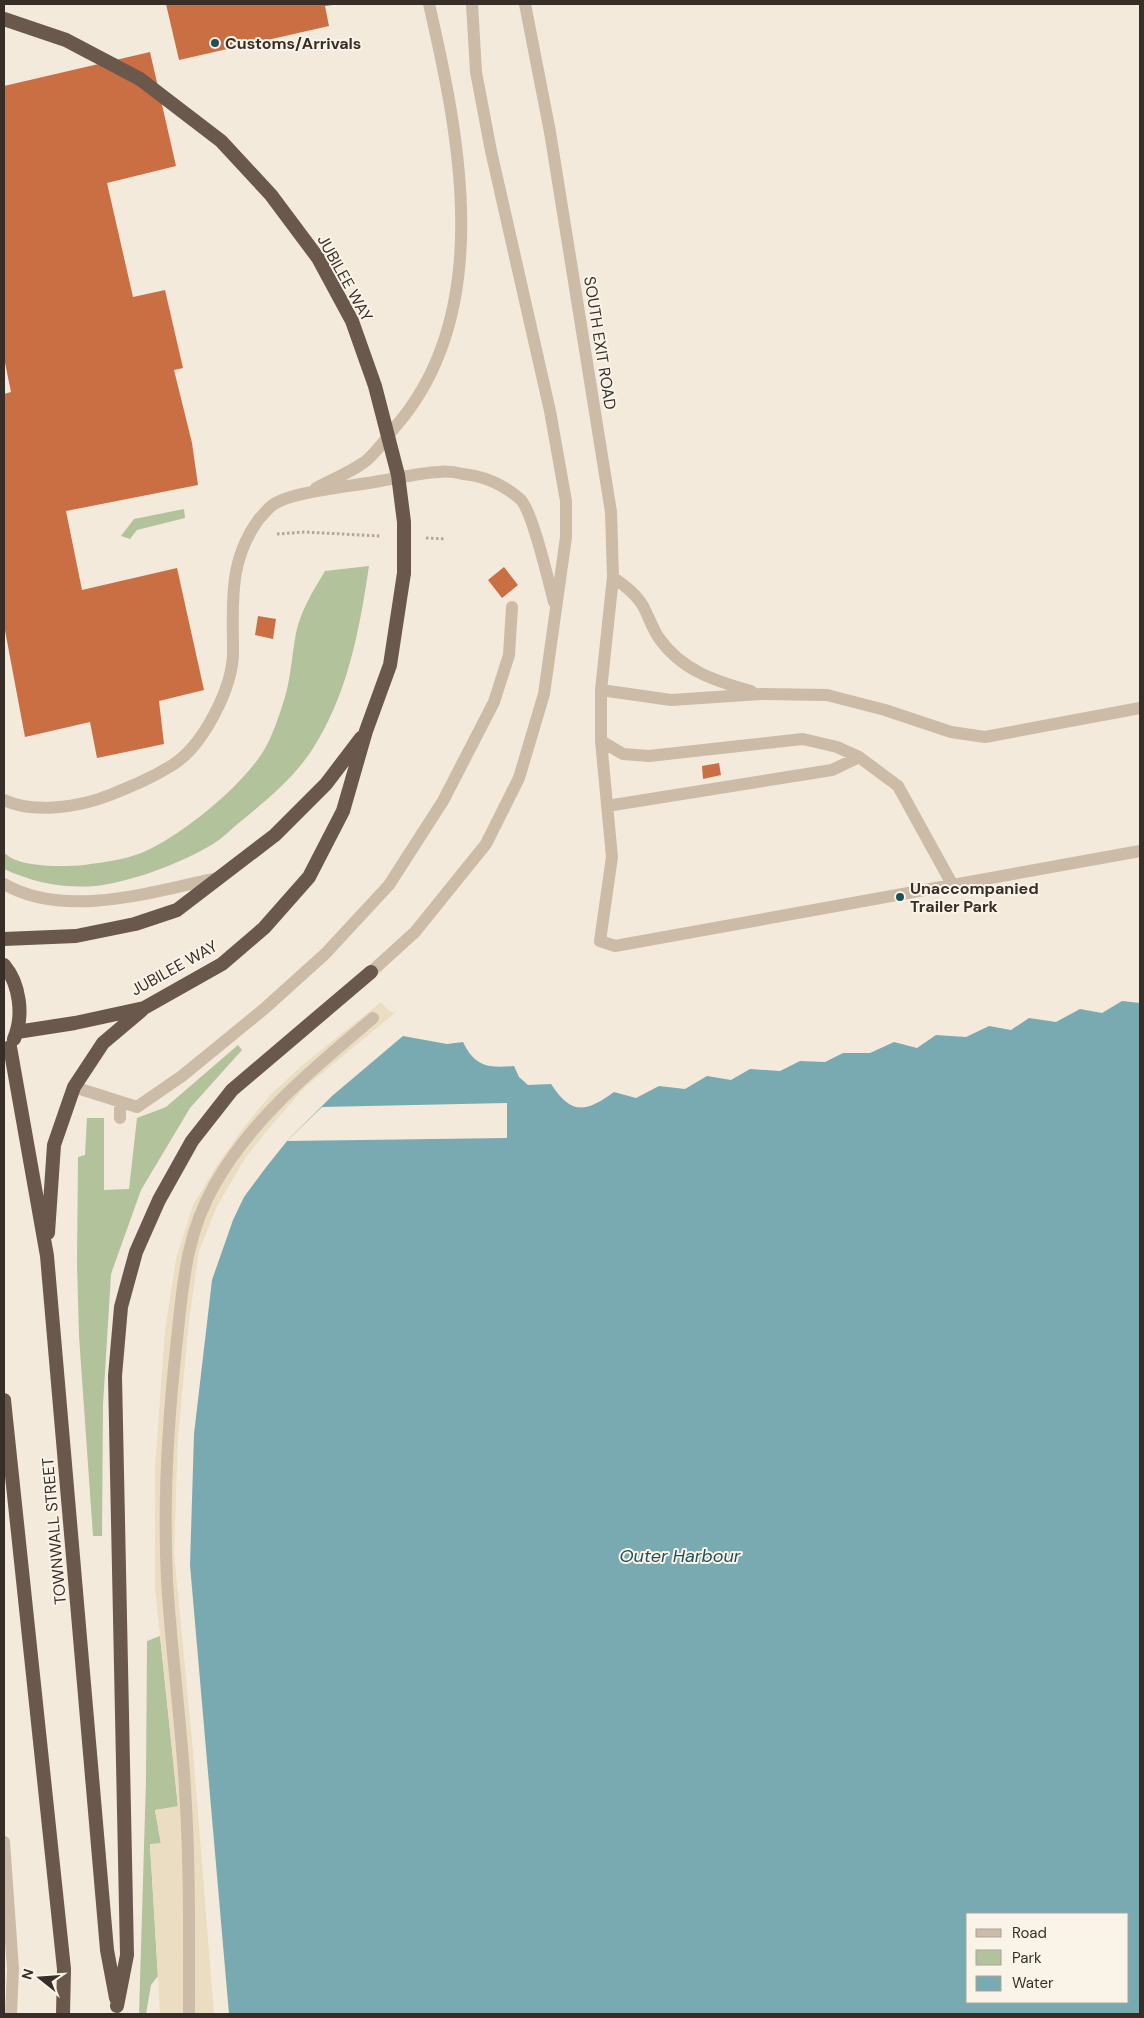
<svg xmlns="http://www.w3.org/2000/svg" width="1144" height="2018" font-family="'DM Sans',sans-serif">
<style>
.green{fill:#b2c29b}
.plaza{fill:#ebddc2}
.water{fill:#7aaab1;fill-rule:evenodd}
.pier{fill:#f3eadc}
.building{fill:#c96f43}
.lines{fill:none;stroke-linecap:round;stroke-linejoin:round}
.path{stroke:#b7a591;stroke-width:3;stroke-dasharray:2.5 2.5;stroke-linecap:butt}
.service{stroke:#cbbba7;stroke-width:12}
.pedestrian{stroke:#cbbba7;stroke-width:12}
.minor{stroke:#cbbba7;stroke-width:12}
.trunk{stroke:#6a584c;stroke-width:14}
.trunk-bridge{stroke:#6a584c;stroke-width:14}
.poi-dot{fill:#1c515a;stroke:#faf3e8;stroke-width:2}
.labels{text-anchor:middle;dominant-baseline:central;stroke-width:4;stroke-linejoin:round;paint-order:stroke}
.poi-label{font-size:16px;font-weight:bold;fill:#382e28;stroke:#faf3e8;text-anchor:start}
.street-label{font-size:16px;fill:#382e28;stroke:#faf3e8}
.water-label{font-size:18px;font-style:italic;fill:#1c515a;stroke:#faf3e8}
</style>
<rect width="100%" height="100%" fill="#f3eadc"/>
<path class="green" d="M184 509 185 518 137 530 130 539 121 536 134 519Z
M369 566C360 626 349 688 318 740 299 774 269 798 240 822 231 829 223 838 213 844 183 862 139 879 103 885 69 890 34 883 4 869V852C16 868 65 867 84 865 105 862 131 859 150 849 187 831 243 785 264 750 273 735 280 713 285 697 291 676 292 654 296 633 301 610 313 591 325 571Z
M238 1045 242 1050 190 1108 141 1190 111 1274 103 1405 102 1536H93L79 1336 77 1263 78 1157 85 1155 87 1118H104V1190L129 1189 137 1118 166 1107Z
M160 1636 178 1807 155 1810 161 1844 150 1845 158 1976 151 1985 146 2014H139L146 1780 147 1641Z"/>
<path class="plaza" d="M381 1002 389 1011 395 1013 304 1088 270 1127 246 1157 217 1206 199 1251 189 1321 178 1438 174 1552 193 1751 214 2014H160L150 1844 161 1843 155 1810 178 1806 155 1588V1467L165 1331 176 1259 193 1205 216 1167 244 1127 271 1094 305 1063Z"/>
<path class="water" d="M1122 1001 1140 1003V2014H229L190 1565 194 1434 212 1280 233 1220 244 1197 267 1166 287 1141 332 1096 403 1036 447 1044 463 1042C475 1067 488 1068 514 1066L519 1077 528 1085 551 1084C572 1116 586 1112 614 1092L636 1098 659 1086 685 1089 707 1076 731 1080 750 1069 780 1071 800 1061 825 1062 843 1053H870L894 1042 917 1048 936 1035 966 1037 989 1026 1011 1030 1029 1018 1056 1022 1080 1009 1102 1013ZM968 1914H1128V2002H968Z"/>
<path class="pier" d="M507 1103V1138L287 1141 322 1107Z"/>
<path class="building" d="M166 4H333V5L325 6 329 26 179 60Z
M150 52 176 166 107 183 133 297 165 290 183 368 174 370 192 443 198 485 66 511 82 590 177 568 204 690 159 701 164 744 97 758 90 722 25 737 4 625V394L11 392 4 358V86Z
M504 567 518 585 502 598 488 580Z
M258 616 276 619 273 639 255 635Z
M719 763 721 775 703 779 702 766Z"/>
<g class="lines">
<path class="path" d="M277 534 304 532 380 536
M426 538 446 539"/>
<path class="service" d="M525 4 550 132 611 512 613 577 601 690V741L612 857 600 941 615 946 1140 851
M316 488C331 480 349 473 363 463 375 455 386 438 396 426 495 312 460 138 429 4
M613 577C624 585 636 594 643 606 649 617 652 628 659 638 681 670 715 681 751 691
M601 690 671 700 761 694 827 695 885 710 951 732 985 737 1140 708
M601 741 623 754 649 756 803 739 837 747 859 757 898 786 952 884
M4 800C33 814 80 807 110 795 132 786 154 777 174 764 204 744 233 687 233 652 233 603 228 561 259 519 263 515 269 507 274 504 294 491 355 486 380 481 399 478 419 473 438 472 446 471 455 472 463 474 484 476 504 485 520 499 532 509 549 583 554 602
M607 806 832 770 859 757
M4 884C66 920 155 891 221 877
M371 972 415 932 486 844 519 778 544 694 566 537V501L550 411 491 151 476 72 472 4
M74 1087 137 1107 182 1076 264 1009 325 954 389 885 443 801 494 702 509 655 512 607
M120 1118V1102"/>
<path class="pedestrian" d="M189 2014C189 1939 190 1863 185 1789 181 1719 171 1650 167 1580 163 1500 168 1419 177 1339 183 1283 186 1234 215 1184 253 1117 315 1067 373 1018"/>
<path class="minor" d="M4 1842 13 1969 11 2014"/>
<path class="trunk" d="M4 939 76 936 135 924 177 910 275 835 326 784 361 738
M4 965C20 984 24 1016 14 1039
M17 1032 75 1023 144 1008 222 964 264 928 309 877 343 811 366 731 390 665 404 573
M10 1047 47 1256 107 1950 116 1998
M48 1233 54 1145 74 1087 103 1043 142 1010
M4 1400 64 1969 63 2014
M117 2006 127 1955 115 1376 121 1307 136 1252 159 1200 192 1141 232 1090 371 972"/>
<path class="trunk-bridge" d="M4 19 66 40 140 79 221 141 271 195 318 258 352 321 375 386 398 475 404 522V573"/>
</g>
<g class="poi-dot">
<circle cx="215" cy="43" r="5"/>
<circle cx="900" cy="897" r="5"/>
</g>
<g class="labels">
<g class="poi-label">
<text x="225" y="43">Customs/Arrivals</text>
<text x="910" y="888">Unaccompanied<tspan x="910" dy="18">Trailer Park</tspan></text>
</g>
<g class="street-label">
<text transform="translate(345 278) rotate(61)">JUBILEE WAY</text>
<text transform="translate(600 343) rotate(81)">SOUTH EXIT ROAD</text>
<text transform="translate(174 968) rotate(-29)">JUBILEE WAY</text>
<text transform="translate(54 1531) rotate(-95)">TOWNWALL STREET</text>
</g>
<g class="water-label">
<text x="680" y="1556">Outer Harbour</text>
</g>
</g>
<rect width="1144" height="2018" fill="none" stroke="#382e28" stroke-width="10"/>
<rect x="966" y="1913" width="162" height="90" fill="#faf3e8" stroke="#aca49b"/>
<rect x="976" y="1929" width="25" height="8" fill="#cbbba7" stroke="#aca49b"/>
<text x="1012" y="1938" font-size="15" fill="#382e28">Road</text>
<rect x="976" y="1950" width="25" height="15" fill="#b2c29b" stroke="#aca49b"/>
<text x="1012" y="1963" font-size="15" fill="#382e28">Park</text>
<rect x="976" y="1976" width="25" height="15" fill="#7aaab1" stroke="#aca49b"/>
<text x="1012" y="1988" font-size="15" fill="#382e28">Water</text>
<g transform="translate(40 1978) rotate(287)" stroke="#faf3e8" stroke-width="4" paint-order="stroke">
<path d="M0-4L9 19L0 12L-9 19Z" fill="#382e28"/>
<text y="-8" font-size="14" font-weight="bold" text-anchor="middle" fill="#382e28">N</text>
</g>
</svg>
